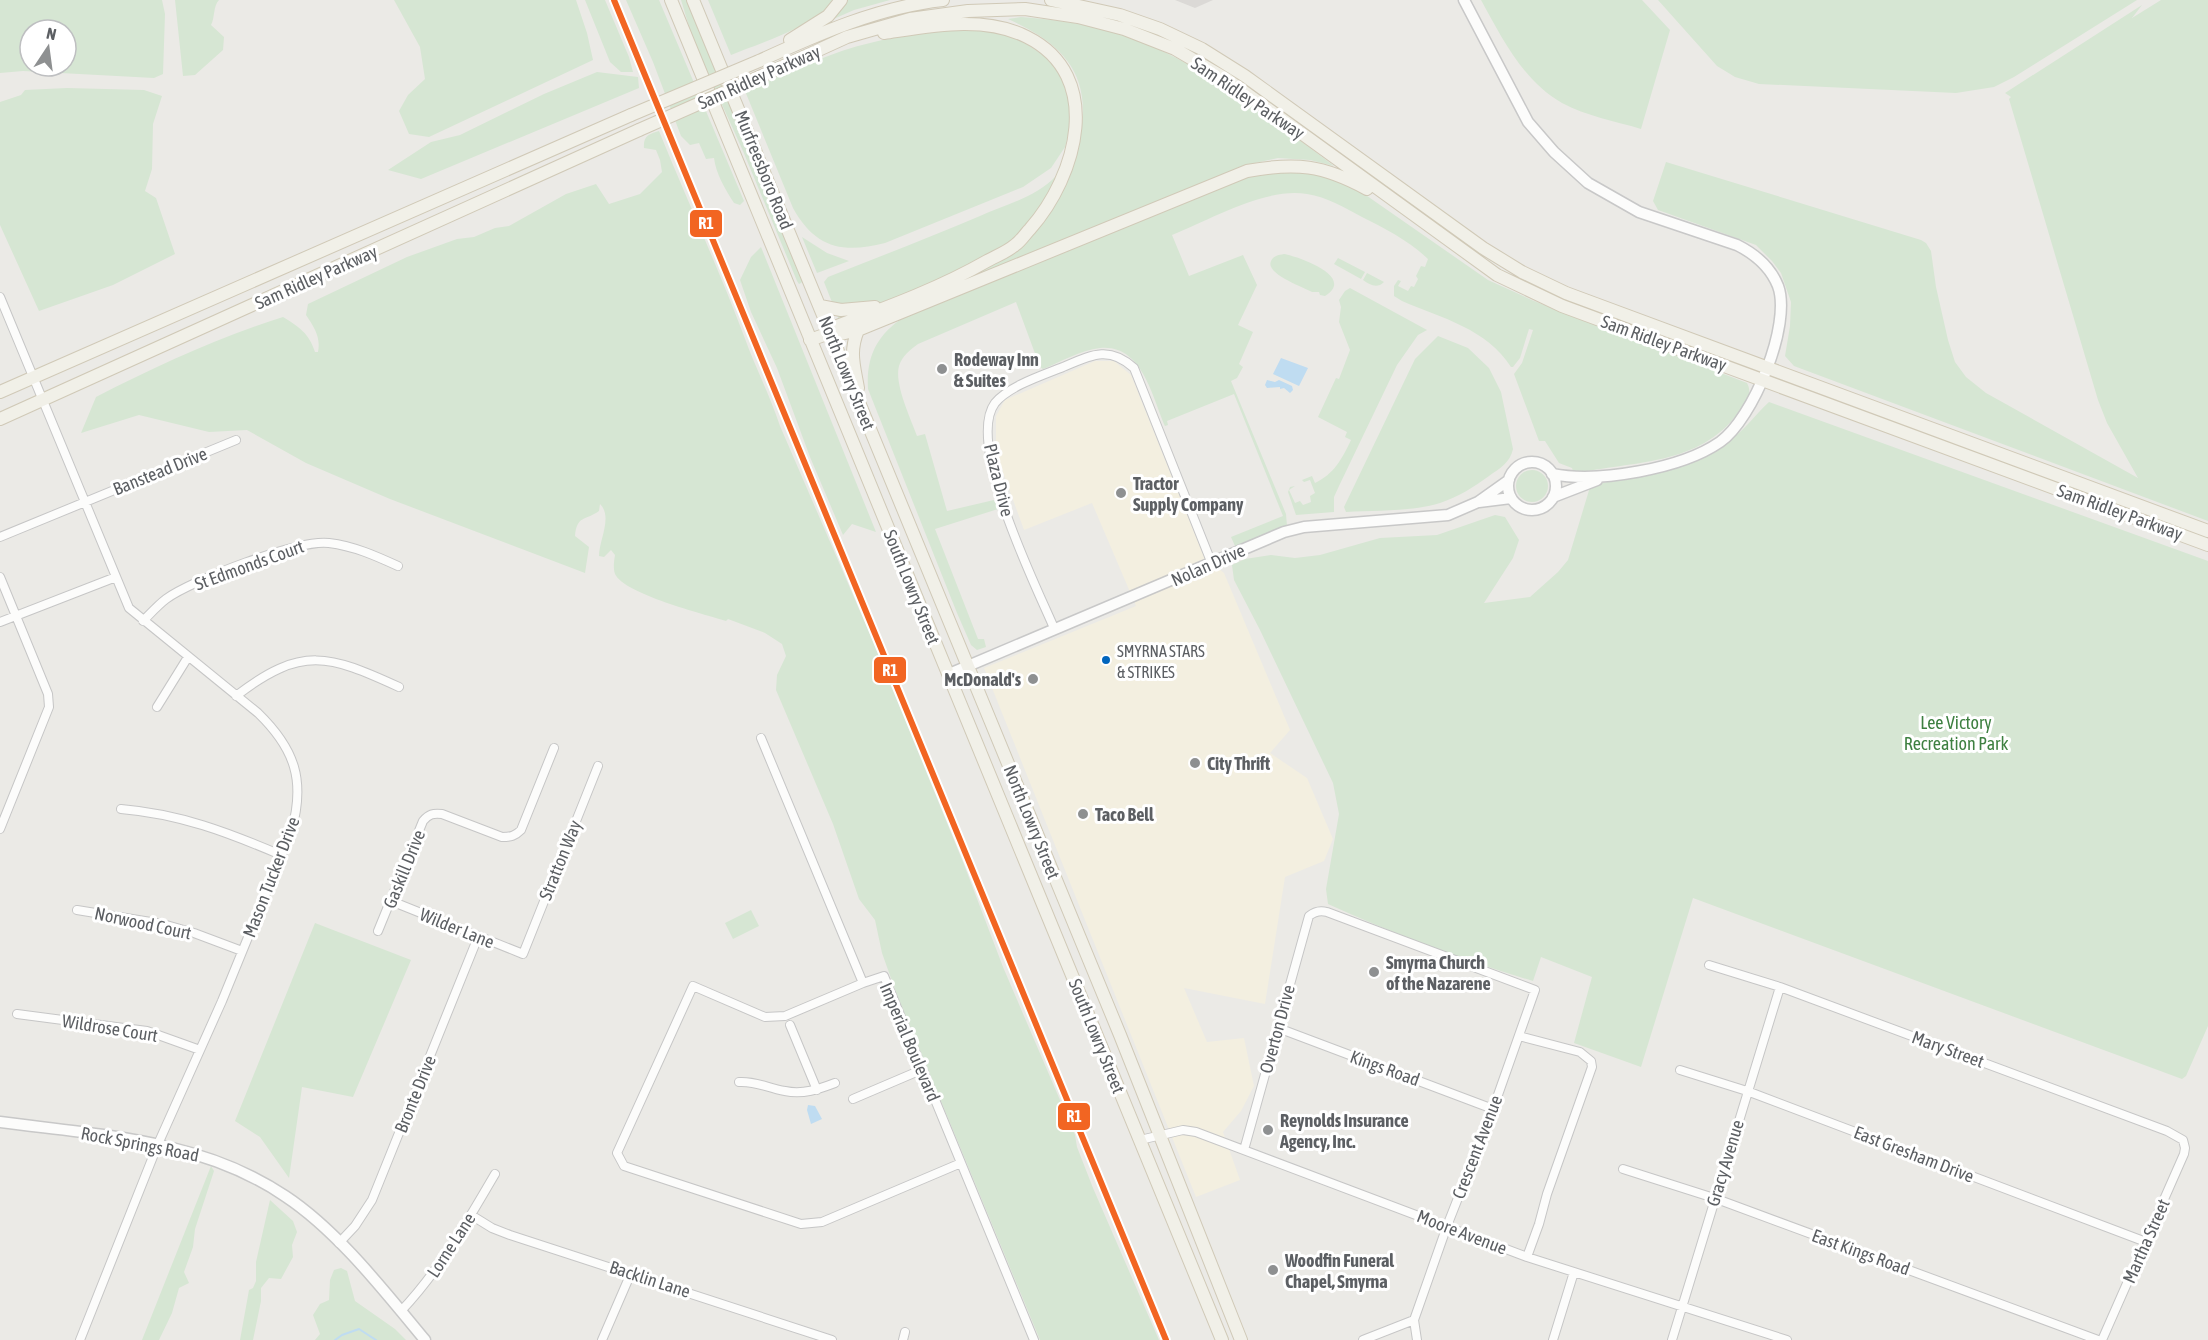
<svg xmlns="http://www.w3.org/2000/svg" width="2208" height="1340" font-family="'Asap Condensed',sans-serif">
<style>
.commercial{fill:#f3efe0}
.industrial{fill:#dbd9d6}
.green{fill:#d6e6d3;fill-rule:evenodd}
.water{fill:#bfdcf1}
.lines{fill:none;stroke-linecap:round;stroke-linejoin:round}
.stream{stroke:#bfdcf1;stroke-width:2}
.street-casing{stroke:#c6c6c6;stroke-width:10}
.secondary-casing{stroke:#c8c8c8;stroke-width:13}
.primary-casing{stroke:#d0c9b7;stroke-width:14}
.street{stroke:#fcfcfb;stroke-width:8}
.secondary{stroke:#fcfcfb;stroke-width:10}
.primary{stroke:#f1f0e8;stroke-width:12}
.primary-bridge-casing{stroke:#d0c9b7;stroke-width:14;stroke-linecap:butt}
.primary-bridge{stroke:#f1f0e8;stroke-width:12}
.rail-1-casing{stroke:#fff;stroke-width:10}
.rail-1{stroke:#f26522;stroke-width:6}
.poi-dot{fill:#8e9091;stroke:#fff;stroke-width:2}
.bus-dot{fill:#0065bd;stroke:#fff;stroke-width:2}
.labels{text-anchor:middle;dominant-baseline:central;stroke-width:6;stroke-linejoin:round;paint-order:stroke}
.bus-label{font-size:16px;fill:#5c5f63;stroke:#fff;text-anchor:start}
.street-label{font-size:18px;fill:#5c5f63;stroke:#fff}
.poi-label{font-size:18px;font-weight:bold;fill:#5c5f63;stroke:#fff;text-anchor:start}
.park-label{font-size:18px;fill:#3e8041;stroke:#fff}
.line-badge{stroke:#fff;stroke-width:2}
.badge-label{font-size:16px;text-anchor:middle;font-weight:bold;fill:#fff}
</style>
<rect width="100%" height="100%" fill="#ebeae6"/>
<path class="commercial" d="M1095 361H1114L1131 375 1204 557 1224 573 1290 730 1270 753 1307 778 1333 839 1324 861 1285 877 1265 1004 1184 988 1207 1042 1244 1038 1254 1086 1241 1111 1223 1132 1240 1180 1196 1197 984 668 1136 606 1092 503 1024 530 996 453V416L1005 400Z"/>
<path class="industrial" d="M1175 0H1213L1195 8Z"/>
<path class="green" d="M0 0H162L165 14 163 74 154 78 23 71 0 73ZM30 30H66V66H30Z
M175 0H219C213 6 215 18 211 25L224 37 223 50 195 75 183 76Z
M394 0H576L587 33 593 60 429 137 409 134 399 111 408 95 425 79 420 47Z
M585 0H605L629 57 633 72H621L610 62Z
M626 0H659L744 201 740 205 734 203C725 189 716 174 714 158L706 159 699 143 690 145 681 136 653 62Z
M681 0H688L803 281 801 283 799 284 797 281 743 151 694 43Z
M708 0H834C813 27 763 42 731 55Z
M847 0H890L854 10 829 21Z
M1481 0H1642L1670 30 1641 129C1615 121 1586 116 1562 103 1523 81 1502 38 1481 0Z
M1658 0H2137L2014 77 1994 87 1956 93 1759 84 1735 77 1717 66Z
M2161 0H2208V521L1794 366 1785 356 1790 326 1791 302 1781 273 1772 261 1756 245 1658 210 1653 201 1666 162 1921 240 1926 243 1931 251 1936 287 1948 340 1955 362 1966 377 1986 393 2138 478 2107 423 2098 400 2009 99 2011 97 2005 93 2142 5 2132 18Z
M1021 17C1047 19 1073 22 1098 28 1188 50 1262 112 1334 166L1310 160 1278 158 1246 165 887 313 841 325 824 282 828 277C879 257 930 237 980 216 1005 205 1036 197 1056 176 1077 155 1086 126 1082 97 1077 56 1042 34 1008 19Z
M962 29 1009 32 1056 64 1072 98 1071 124 1065 147 1051 168 1023 187 885 243C843 254 815 248 793 208L745 91C786 74 827 53 870 43 900 35 931 32 962 29Z
M597 72 638 77 639 88 421 179 388 170 431 142 460 135 544 94Z
M67 88 144 90 162 96 153 124 152 169 145 191 156 198 175 254 113 285 39 311 0 225V102L21 95 25 90Z
M659 131C687 200 718 267 744 336 755 367 770 395 780 426L872 639 963 862 1003 967 1075 1135 1077 1147 1093 1188 1159 1340H1040L897 995 882 953 875 920 859 899 833 824 776 690 777 675 786 656 782 644 765 633 728 619 726 621C704 614 624 594 615 574 613 568 614 561 615 555L611 550 604 557 599 556C599 540 613 517 600 504L599 511C585 521 577 515 575 536L589 547 585 573 390 499 306 463 247 430 209 432 139 415 81 433 96 397C156 366 219 337 283 317 299 327 309 333 315 352H318C321 337 314 327 306 315L308 304 407 257 457 239 474 237 495 228 509 226 566 194 596 184 609 204 640 194 662 172 660 160 656 150 644 148C643 136 649 134 659 131Z
M1288 169 1318 173 1347 182 1488 280 1534 301 1747 383C1753 394 1746 403 1739 412 1698 467 1634 460 1574 474L1572 468 1559 463 1545 441H1539L1514 374 1522 363 1533 330 1529 329 1520 358 1513 367H1511C1487 329 1442 318 1402 301L1394 296V286L1398 280 1401 281 1398 286 1408 291 1411 286 1414 287 1418 279 1416 276 1421 266 1425 267 1428 259C1409 241 1386 229 1362 217 1345 208 1327 197 1307 194 1266 187 1211 219 1172 235L1189 276 1243 255 1257 285 1238 325 1253 332 1239 364 1243 367 1237 378 1231 381 1286 514 1287 526 1237 547 1235 546 1231 537 1283 516 1234 394 1167 421 1168 425 1165 426C1152 396 1142 344 1100 348 1080 350 1061 362 1043 369L1040 367 1016 302 918 344C910 350 902 356 899 366 894 384 911 419 917 436L925 434 947 511 994 500 998 509 935 529 978 639H984L986 647 977 650 971 645 957 613 868 389C866 356 877 335 904 317L1258 173Z
M802 237 827 253 849 261 817 273Z
M761 247 876 532 852 524 843 535 810 457 777 368 751 312 740 280 751 257Z
M1284 254C1300 257 1356 277 1325 296L1320 295 1319 292H1312C1303 287 1265 274 1271 261 1274 255 1279 255 1284 254Z
M1338 258 1365 272 1361 279 1334 264Z
M1367 273 1384 282C1377 289 1370 285 1363 280Z
M1350 288 1427 330 1418 335 1397 365 1339 486 1334 497V512L1296 515 1288 492 1290 487 1295 486 1289 490 1295 503 1300 501 1303 505 1311 502 1310 496 1315 493 1310 480 1304 482 1302 480 1312 476 1315 483C1334 474 1342 459 1351 440L1345 437 1347 432 1318 417 1336 378 1339 379 1350 350 1339 322 1341 307 1339 300 1345 291Z
M1438 336 1468 348 1489 368 1501 392 1513 449C1510 463 1500 468 1489 476 1474 487 1458 497 1440 503 1412 512 1375 510 1346 512L1344 507 1415 359Z
M1769 402 2208 561V1026L2186 1076 2182 1079 1693 898 1641 1067 1574 1043 1592 977 1541 957 1533 981C1463 960 1394 934 1328 904L1326 889 1339 814 1333 783 1260 630 1234 580 1232 565 1245 559 1271 555 1295 558 1320 555 1380 538 1437 535 1495 515 1505 517 1519 540 1513 558 1484 603 1530 597 1558 572 1568 560 1590 487C1635 472 1686 471 1726 443 1743 432 1754 416 1769 402Z
M1516 486a16 16 0 1 1 32 0a16 16 0 1 1-32 0Z
M751 910 759 926 733 939 725 923Z
M315 923 411 960 353 1097 302 1087 289 1178 260 1137 235 1121Z
M211 1166 214 1171 195 1229 193 1247 184 1272 189 1283 179 1288 172 1313 159 1340H142Z
M270 1200 293 1221 297 1232 292 1245 293 1257 281 1279 269 1278 261 1288V1301L253 1340H240L249 1290 253 1288 256 1281V1262Z
M341 1268 347 1271 355 1301 395 1329 406 1340H315L320 1334 313 1315 320 1304 329 1300 330 1280 334 1270Z"/>
<path class="water" d="M1281 358 1308 368 1299 386 1273 374Z
M1267 380 1275 382 1279 380 1292 386 1293 390 1290 393 1284 388 1280 389V387L1267 388 1265 385Z
M808 1105 815 1106 822 1119 811 1124 807 1110Z"/>
<g class="lines">
<path class="stream" d="M335 1340 342 1335 359 1329 376 1340"/>
<defs>
<path id="street" d="M0 297 129 608 258 713C295 749 306 781 291 832L222 1001 158 1144 80 1340
M0 537 236 440
M0 577 48 694 49 707 0 829
M143 621C150 614 158 605 166 599 192 580 299 539 329 543 354 546 376 556 398 566
M0 622 116 577
M1054 628C1036 586 965 443 995 403 1009 386 1043 375 1063 367 1091 355 1109 345 1134 368L1212 564
M236 696C302 645 329 655 399 687
M157 707 188 657
M761 738 863 983 884 976 1034 1340
M121 809C180 814 227 832 281 855
M391 901 523 954 598 766
M77 910 163 924 194 933 242 951
M378 931 423 821C429 814 433 813 442 814L502 837C511 837 515 836 521 830L554 748
M1709 965 1780 987 2167 1131 2183 1140 2185 1148 2184 1154 2102 1340
M863 983 785 1016 765 1017 693 986 617 1153 624 1166 801 1224 822 1222 961 1163
M17 1014 147 1031 200 1050
M790 1025 817 1090
M1278 1028 1493 1109
M1519 1036 1580 1052 1591 1061 1592 1067 1547 1194 1539 1224 1527 1257
M1680 1070 1747 1091 2146 1242
M739 1082C757 1081 767 1088 785 1091 803 1095 819 1089 835 1083
M853 1099 921 1070
M1140 1140 1183 1130 1196 1132 1527 1257 1787 1340
M1244 1150 1309 916C1315 911 1320 910 1327 912L1535 990 1493 1109 1447 1226 1414 1320 1417 1340
M1623 1169 1714 1198 2098 1340
M471 1215 492 1228 510 1235 832 1340
M339 1243 355 1226 372 1200 478 937
M401 1311C439 1271 467 1222 495 1174
M602 1340 631 1273
M903 1340 905 1332
M1363 1340 1414 1320
M1553 1340 1574 1272
M1672 1340 1780 987"/>
<path id="secondary" d="M1464 0 1528 122 1554 152 1588 183 1639 212 1737 245C1755 254 1770 266 1778 286 1792 324 1753 419 1720 442 1681 469 1598 483 1552 474
M1508 486a24 24 0 1 1 48 0a24 24 0 1 1-48 0Z
M1553 497 1597 480
M1479 502 1511 498
M949 674 1284 532 1304 527 1448 515 1478 502 1509 480
M0 1122C98 1135 201 1139 285 1196 338 1231 385 1292 425 1340"/>
<path id="primary" d="M671 0 1222 1340
M693 0 1120 1035 1241 1340
M1051 0 1120 15 1160 29 1202 49 1245 76 1483 248 1522 272 1566 293 2208 531
M790 40 828 16 841 0
M759 61C818 34 878 7 943 0
M766 74 847 37 910 19 968 11 1025 9 1078 17 1124 29 1175 49 1228 80 1497 275 1562 306 2208 545
M820 306 841 310 875 307
M835 331 841 334 858 330 1247 171C1296 162 1323 165 1367 189
M810 340 835 331 837 326C888 307 940 288 987 261 996 256 1007 252 1015 245 1021 241 1025 234 1030 229 1077 176 1105 76 1027 37 984 15 931 26 884 33
M858 388C854 365 849 352 858 330
M0 392 631 115
M0 419 639 130"/>
</defs>
<use href="#street" class="street-casing"/>
<use href="#secondary" class="secondary-casing"/>
<use href="#primary" class="primary-casing"/>
<use href="#street" class="street"/>
<use href="#secondary" class="secondary"/>
<use href="#primary" class="primary"/>
<defs>
<path id="primary-bridge" d="M631 115 759 61
M639 130 766 74"/>
</defs>
<use href="#primary-bridge" class="primary-bridge-casing"/>
<use href="#primary-bridge" class="primary-bridge"/>
<defs>
<path id="rail-1" d="M614 0 1166 1340"/>
</defs>
<use href="#rail-1" class="rail-1-casing"/>
<use href="#rail-1" class="rail-1"/>
</g>
<g class="poi-dot">
<circle cx="942" cy="369" r="6"/>
<circle cx="1121" cy="493" r="6"/>
<circle cx="1033" cy="679" r="6"/>
<circle cx="1195" cy="763" r="6"/>
<circle cx="1083" cy="814" r="6"/>
<circle cx="1374" cy="972" r="6"/>
<circle cx="1268" cy="1130" r="6"/>
<circle cx="1273" cy="1270" r="6"/>
</g>
<circle class="bus-dot" cx="1106" cy="660" r="5"/>
<g class="labels">
<g class="bus-label">
<text x="1117" y="651">SMYRNA STARS<tspan x="1117" dy="21">&amp; STRIKES</tspan></text>
</g>
<g class="street-label">
<text transform="translate(759 77) rotate(-24)">Sam Ridley Parkway</text>
<text transform="translate(1248 98) rotate(34)">Sam Ridley Parkway</text>
<text transform="translate(764 170) rotate(68)">Murfreesboro Road</text>
<text transform="translate(316 277) rotate(-24)">Sam Ridley Parkway</text>
<text transform="translate(1664 343) rotate(20)">Sam Ridley Parkway</text>
<text transform="translate(847 373) rotate(68)">North Lowry Street</text>
<text transform="translate(160 471) rotate(-22)">Banstead Drive</text>
<text transform="translate(999 480) rotate(76)">Plaza Drive</text>
<text transform="translate(2120 512) rotate(20)">Sam Ridley Parkway</text>
<text transform="translate(249 565) rotate(-20)">St Edmonds Court</text>
<text transform="translate(1208 565) rotate(-24)">Nolan Drive</text>
<text transform="translate(912 587) rotate(68)">South Lowry Street</text>
<text transform="translate(1032 822) rotate(68)">North Lowry Street</text>
<text transform="translate(560 860) rotate(-68)">Stratton Way</text>
<text transform="translate(404 869) rotate(-68)">Gaskill Drive</text>
<text transform="translate(271 877) rotate(-69)">Mason Tucker Drive</text>
<text transform="translate(143 923) rotate(12)">Norwood Court</text>
<text transform="translate(457 928) rotate(22)">Wilder Lane</text>
<text transform="translate(110 1028) rotate(9)">Wildrose Court</text>
<text transform="translate(1277 1029) rotate(-75)">Overton Drive</text>
<text transform="translate(1097 1036) rotate(68)">South Lowry Street</text>
<text transform="translate(910 1042) rotate(67)">Imperial Boulevard</text>
<text transform="translate(1948 1049) rotate(20)">Mary Street</text>
<text transform="translate(1385 1068) rotate(20)">Kings Road</text>
<text transform="translate(415 1094) rotate(-68)">Bronte Drive</text>
<text transform="translate(140 1144) rotate(11)">Rock Springs Road</text>
<text transform="translate(1477 1147) rotate(-69)">Crescent Avenue</text>
<text transform="translate(1914 1154) rotate(21)">East Gresham Drive</text>
<text transform="translate(1725 1163) rotate(-73)">Gracy Avenue</text>
<text transform="translate(1462 1232) rotate(21)">Moore Avenue</text>
<text transform="translate(2146 1241) rotate(-66)">Martha Street</text>
<text transform="translate(451 1245) rotate(-57)">Lorne Lane</text>
<text transform="translate(1861 1252) rotate(20)">East Kings Road</text>
<text transform="translate(650 1279) rotate(18)">Backlin Lane</text>
</g>
<g class="poi-label">
<text x="954" y="359">Rodeway Inn<tspan x="954" dy="21">&amp; Suites</tspan></text>
<text x="1133" y="483">Tractor<tspan x="1133" dy="21">Supply Company</tspan></text>
<text x="1021" y="679" text-anchor="end">McDonald's</text>
<text x="1207" y="763">City Thrift</text>
<text x="1095" y="814">Taco Bell</text>
<text x="1386" y="962">Smyrna Church<tspan x="1386" dy="21">of the Nazarene</tspan></text>
<text x="1280" y="1120">Reynolds Insurance<tspan x="1280" dy="21">Agency, Inc.</tspan></text>
<text x="1285" y="1260">Woodfin Funeral<tspan x="1285" dy="21">Chapel, Smyrna</tspan></text>
</g>
<g class="park-label">
<text x="1956" y="722">Lee Victory<tspan x="1956" dy="21">Recreation Park</tspan></text>
</g>
</g>
<g class="line-badge">
<rect x="689" y="209" width="34" height="29" rx="6" fill="#f26522"/>
<rect x="873" y="656" width="34" height="28" rx="6" fill="#f26522"/>
<rect x="1057" y="1102" width="34" height="29" rx="6" fill="#f26522"/>
</g>
<g class="badge-label">
<text x="706" y="229">R1</text>
<text x="890" y="676">R1</text>
<text x="1074" y="1122">R1</text>
</g>
<g transform="translate(48 48) rotate(13)"><circle r="28" fill="#ffffff" stroke="#bebfc1" stroke-width="1.5"/>
<path d="M0-4.5L10 22L0 15L-10 22Z" fill="#8e9091"/>
<text y="-9" font-size="16" font-weight="bold" text-anchor="middle" fill="#5c5f63">N</text>
</g>
</svg>
